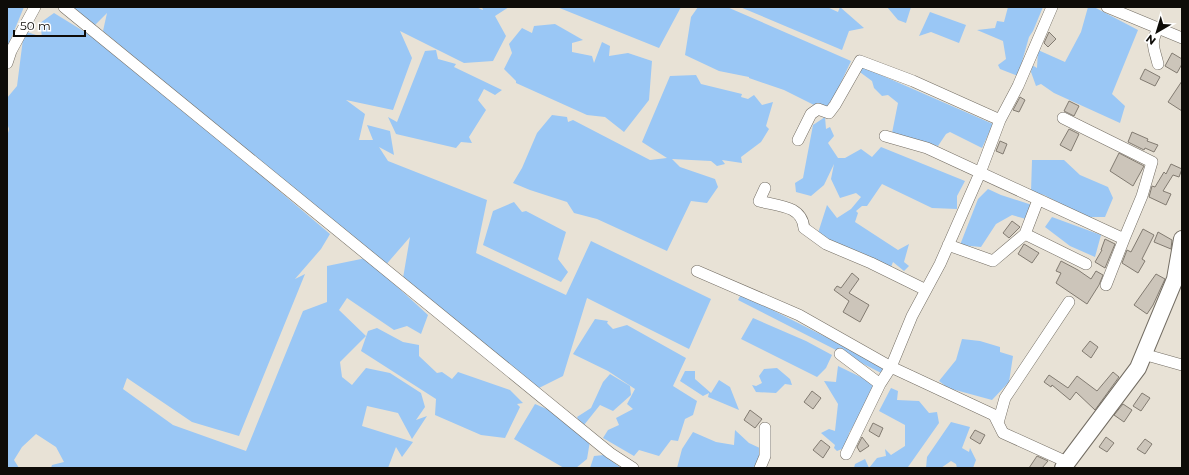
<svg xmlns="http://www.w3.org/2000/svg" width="1189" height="475" font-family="Montserrat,sans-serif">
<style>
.water{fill:#9ac7f5}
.building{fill:#ccc5ba;stroke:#827b71}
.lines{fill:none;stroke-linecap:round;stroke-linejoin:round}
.minor-casing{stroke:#736d63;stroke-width:12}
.secondary-casing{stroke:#736d63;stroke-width:18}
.minor{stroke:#fff;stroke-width:11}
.secondary{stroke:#fff;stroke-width:16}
</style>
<rect width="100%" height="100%" fill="#e8e2d6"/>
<path class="water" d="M7 7H24L7 48Z
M68 7H476L483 10 482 7H509L495 16 506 36 493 61 464 63 400 31 412 58 393 110 346 100 365 114 359 140H373L367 125 390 131 394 155 379 147 388 161 487 200 476 253 566 295 591 241 711 299 689 349 587 298 563 376 537 389 403 278 410 237 384 267 103 31 107 13 94 26Z
M557 7H681L659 48Z
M698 7H727L851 61 830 106 822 109 784 90 749 78V77L719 71 685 55 691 17Z
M740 7H827L838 12 840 7 864 28 849 31 842 50Z
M887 7H911L906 23 898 20Z
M1008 7H1043L1033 31 1029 37 1018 76 1000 69 998 65 1006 59 1003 41 977 30 995 28 997 21 1004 22Z
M1088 7H1094L1138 30 1112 94 1125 106 1120 123 1054 93 1041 84 1036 86 1031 72 1032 65 1037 68 1038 50 1065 62 1081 32Z
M930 12 966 25 959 43 931 32 919 36Z
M54 13 111 48 330 234 321 249 295 279 305 274 239 436 192 422 127 378 123 389 173 425 246 451 303 311 327 302V266L366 258 428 315 421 334 407 326 394 330 347 298 339 310 366 336 340 362 342 377 352 385 366 368 390 373 421 393 425 407 416 420 427 416 412 439 398 413 367 406 362 426 413 442 402 457 396 447 388 468H51L52 465 64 462 56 447 36 434 22 447 14 460 19 468H7V137L9 129 7 123V98L17 86 24 31 42 37 40 23Z
M555 24 583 40 572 43V52L592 56 594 63 602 42 610 46 609 56 628 53 652 61 649 100 624 132 605 117 587 115 516 83V81L504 69 512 53 509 44 522 28 532 33 534 26Z
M436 50 438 59 456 64 454 67 502 90 495 95 484 89 478 100 486 110 469 137 472 143 461 142 456 148 396 134 388 117 397 122 425 51Z
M858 65 993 124 982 148 950 132 946 134 938 146 892 133 898 103 888 95 882 96 874 88 872 81 857 70Z
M696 75 701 84 742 94 741 97 748 99 754 95 762 105 773 102 766 126 769 129 761 142 741 157 742 163 722 160 725 164 717 166 711 161 672 159 680 167 715 179 718 187 707 203 691 201 667 251 597 219 574 213 567 202 530 190 513 183 522 168 537 133 552 115 567 117 568 122 573 120 650 160 667 158 642 142 670 76Z
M825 117 826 129 830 127 834 136 828 143 838 158H845L861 149 872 157 881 147 965 181 957 196V209L932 208 882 184 867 206H862L856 211 858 213 855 222 898 250 909 244 904 262 909 266 904 271 893 262 891 267 826 244 818 233 827 205 837 218 851 209 861 197 856 193 840 198 831 179 834 164 824 185 811 196 796 192 795 183 803 178 813 125Z
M1032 160H1064L1080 175 1108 187 1113 198 1105 217H1086L1044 195 1031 192Z
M988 189 1001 195 1032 205 1026 219 1012 215 996 224 981 247 960 245 978 199Z
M514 202 522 212 526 211 566 232 558 259 568 272 561 282 483 245 493 211Z
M1052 217 1101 235 1095 257 1070 246 1045 227Z
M741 294 889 369 885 375 738 300Z
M753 318 806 341 832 355 826 368 817 377 741 339Z
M595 319 608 321 607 323 613 329 627 325 686 358 673 386 697 401 693 415 685 419 678 441 671 440 659 456 639 450 634 456 603 438 608 430 619 425 616 418 633 409 627 404 635 389 608 371 573 354Z
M377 328 403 342 419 345V356L437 373 442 372 452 379 458 372 510 390 523 403 517 404 520 407 505 438 481 435 435 415 436 399 361 351 368 331Z
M962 339 980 341 1000 347V352L1013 356 1009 382 992 400 948 388 939 381 956 360Z
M838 366 873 383 875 390 849 433 847 447 837 451 834 448 835 445 821 433 829 429 835 431 838 404 824 381 836 382Z
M777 368 790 379 792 385 785 384 776 393 756 392 752 385 756 386 762 383 759 376 764 369Z
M685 371H695V379L711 393 719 380 730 387 739 410 708 397 709 393 703 396 680 381Z
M610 374 630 386 631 395 613 411 600 405 584 425 581 424 577 417 591 408 603 382Z
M891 388 898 391 897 400 919 401 929 413 937 412 939 423 908 467 905 468H854L855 464 865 459 869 468 877 458 886 456 885 449 891 455 905 446V425L879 411Z
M535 404 554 412 590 441 587 459 576 468H564L514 439Z
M951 422 970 427 962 448 969 452 970 448 976 460 973 468H957L956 464 951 461 941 468H926L927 457Z
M735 430 749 443 764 450 755 466 752 468H677L682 449 693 432 716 442 734 445Z
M604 455 621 468H590L594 456Z"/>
<path class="building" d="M1049 32 1056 39 1048 47 1044 43Z
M1172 53 1182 59V64L1177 73 1165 66Z
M1145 69 1160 77 1155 86 1140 79Z
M1182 81V111L1168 102Z
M1020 97 1025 100 1019 112 1013 110Z
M1069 101 1079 106 1074 116 1064 111Z
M1069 129 1079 134 1071 151 1060 145Z
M1132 132 1148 139 1147 141 1158 145 1154 152 1145 148 1144 150 1128 142Z
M1000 141 1007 144 1003 154 996 151Z
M1119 153 1144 166 1133 186 1110 171Z
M1171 164 1182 169 1179 177 1173 175 1163 191 1171 194 1166 205 1149 197 1152 186 1155 187 1164 172 1166 174Z
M1012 221 1020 227 1009 238 1003 233Z
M1143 229 1154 235 1142 259 1145 261 1138 273 1122 263 1127 250 1131 252Z
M1158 232 1172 240 1171 249 1154 242Z
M1105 239 1115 244 1105 268 1095 262 1102 250H1101Z
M1024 244 1039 253 1032 263 1018 254Z
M1061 261 1078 270 1091 279 1096 271 1103 275 1099 285 1087 304 1056 283 1061 273 1056 271Z
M852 273 859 279 849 293 869 305 860 322 843 312 849 301 834 290 837 286 841 288Z
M1156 274 1165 279 1153 305 1147 314 1134 305Z
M1090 341 1098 347 1091 358 1082 351Z
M1113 372 1119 377 1095 410 1076 392 1070 400 1052 385 1051 387 1044 382 1049 375 1068 388 1077 376 1097 391Z
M812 391 821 398 813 409 804 402Z
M1142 393 1150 398 1141 411 1133 406Z
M1123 404 1132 410 1124 422 1114 415Z
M750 410 762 419 755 428 744 420Z
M873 423 883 428 879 437 869 431Z
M975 430 985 435 980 444 970 438Z
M862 437 869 446 860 452 857 447Z
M1106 437 1114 443 1107 452 1099 447Z
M1145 439 1152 444 1145 454 1137 449Z
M821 440 830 447 823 458 813 450Z
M1037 456 1048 461 1042 468H1029Z"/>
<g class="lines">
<defs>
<path id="minor" d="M64 7 610 453 633 468
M1107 7 1182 38
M7 63 11 51 35 7
M1158 64C1154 47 1150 45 1158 28
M1063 118 1152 162 1142 196 1124 239
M1000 120 1018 86 1052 7
M885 136 927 148 1124 239 1106 285
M798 140 811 114 818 109 829 113 835 105 860 61 913 81 1000 120 980 173 940 264 912 316 891 367 880 384 846 454
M765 188 759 201C777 206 802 205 804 228L826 244 871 263 926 290
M1025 234 1086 264
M948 245 993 261 1025 234 1038 200
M697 271 799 315 891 367 994 415 1003 433 1067 462
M840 354 880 384
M1143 354 1182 365
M998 423 1005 398 1069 302
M760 468 765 456V428"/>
<path id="secondary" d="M1063 468 1138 368 1175 279 1182 239"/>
</defs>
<use href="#minor" class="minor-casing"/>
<use href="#secondary" class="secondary-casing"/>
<use href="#minor" class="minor"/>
<use href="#secondary" class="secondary"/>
</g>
<rect width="1189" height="475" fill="none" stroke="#0e0c08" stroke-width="16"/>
<g transform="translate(1157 32) rotate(218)" stroke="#ffffff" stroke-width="3" paint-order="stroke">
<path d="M0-3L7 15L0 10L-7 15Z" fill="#0e0c08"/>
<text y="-6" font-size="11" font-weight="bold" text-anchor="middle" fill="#0e0c08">N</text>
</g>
<path d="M14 30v6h71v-6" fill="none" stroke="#0e0c08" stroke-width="2"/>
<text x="20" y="30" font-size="12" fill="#0e0c08" stroke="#ffffff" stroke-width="3" paint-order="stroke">50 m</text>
</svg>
